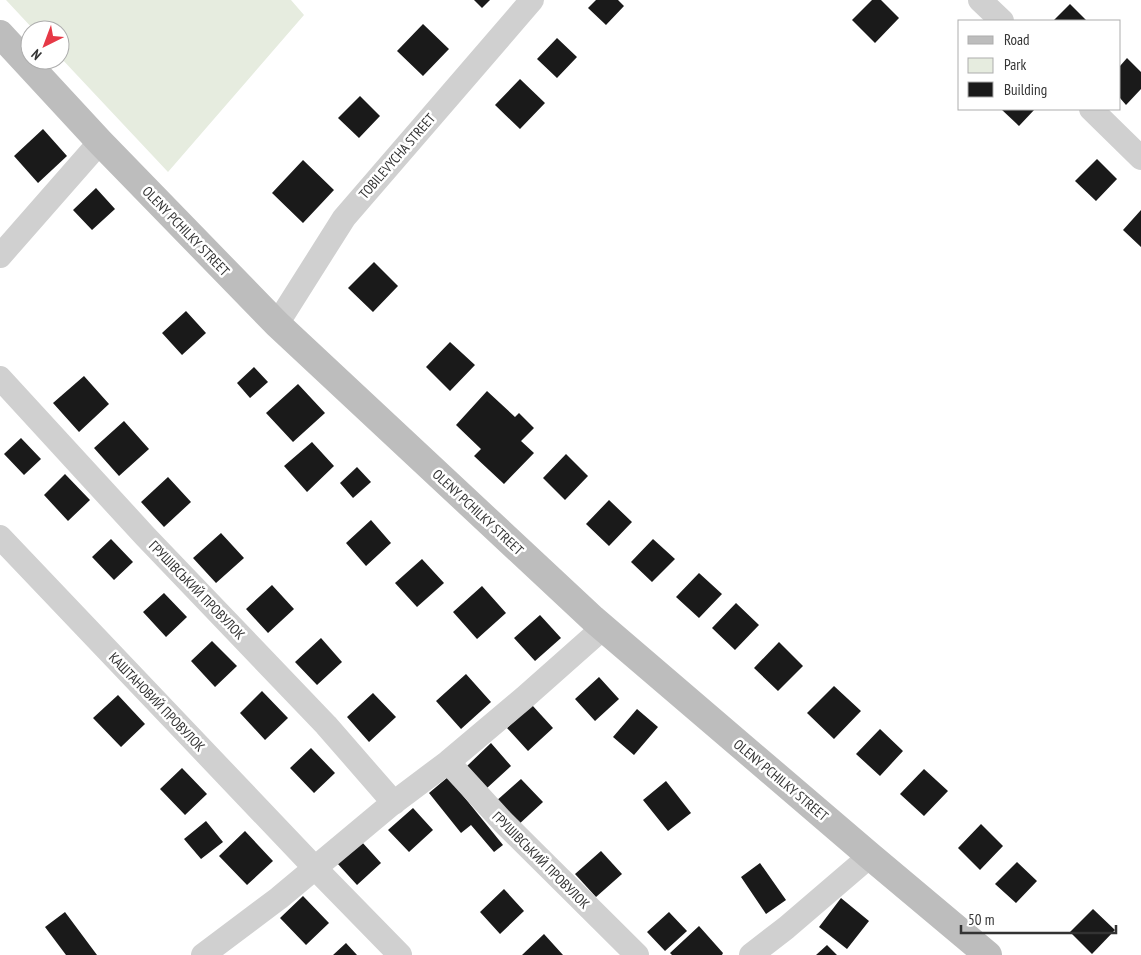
<svg xmlns="http://www.w3.org/2000/svg" width="1141" height="955" font-family="'PT Sans Narrow',sans-serif">
<style>
.green{fill:#e6ecdf}
.building{fill:#1a1a1a}
.lines{fill:none;stroke-linecap:round;stroke-linejoin:round}
.street{stroke:#d0d0d0;stroke-width:24}
.secondary{stroke:#bdbdbd;stroke-width:28}
.labels{text-anchor:middle;dominant-baseline:central;stroke-width:5;stroke-linejoin:round;paint-order:stroke}
.street-label{font-size:14px;fill:#333;stroke:#fff}
</style>
<rect width="100%" height="100%" fill="#fff"/>
<path class="green" d="M6 0H291L304 15 168 172 60 57V30H34Z"/>
<path class="building" d="M474 0H490L482 8Z
M596 0H618L624 6 606 25 588 8Z
M872 0H881L899 18 875 43 852 20Z
M1070 4 1087 21H1053Z
M423 24 449 49 423 76 397 51Z
M557 38 577 57 557 78 537 59Z
M1127 58 1141 72V89L1126 105 1120 98V66Z
M520 79 545 103 520 129 495 105Z
M360 96 380 116 359 138 338 118Z
M1001 109H1035L1019 126Z
M43 129 67 156 38 183 14 156Z
M1097 159 1117 179 1096 201 1075 181Z
M303 160 334 190 303 223 272 193Z
M96 188 115 209 92 230 73 210Z
M1141 210V247L1123 230Z
M374 262 398 286 373 312 348 288Z
M186 311 206 333 182 355 162 333Z
M450 342 475 365 450 391 426 367Z
M254 367 268 382 250 398 237 383Z
M84 376 109 404 79 432 53 403Z
M298 384 325 413 293 442 266 413Z
M487 391 515 417 519 413 534 428 521 441 534 453 504 484 474 456 481 449 456 425Z
M124 421 149 449 119 476 94 448Z
M21 438 41 459 24 475 4 454Z
M312 442 334 466 307 492 284 466Z
M566 454 588 476 565 500 543 478Z
M357 467 371 482 353 498 340 483Z
M65 474 90 500 68 521 44 495Z
M168 477 191 502 164 527 141 502Z
M609 500 632 522 609 546 586 524Z
M371 520 391 543 366 566 346 543Z
M221 533 244 558 216 583 193 558Z
M111 539 133 562 114 580 92 557Z
M653 539 675 559 652 582 631 562Z
M422 559 444 583 417 607 395 583Z
M699 573 722 594 699 618 676 597Z
M272 585 294 609 268 633 246 609Z
M482 586 506 613 477 639 453 612Z
M164 593 187 617 166 637 143 612Z
M736 603 759 625 735 650 712 628Z
M540 615 561 638 535 661 514 638Z
M321 638 342 662 317 685 295 662Z
M212 641 237 666 215 687 191 661Z
M779 642 803 666 778 691 754 668Z
M466 674 491 702 461 729 436 701Z
M599 677 619 699 595 721 575 699Z
M834 686 861 711 834 739 807 713Z
M262 691 288 718 265 740 240 713Z
M373 693 396 717 369 742 347 717Z
M118 695 145 724 121 747 93 718Z
M532 705 553 728 528 751 507 728Z
M637 709 658 727 634 755 613 737Z
M880 729 903 751 880 776 856 754Z
M491 743 511 766 487 788 467 766Z
M311 748 335 773 314 793 290 768Z
M182 768 207 794 185 815 160 789Z
M924 769 948 791 924 816 900 794Z
M448 777 503 845 494 852 471 825 461 833 429 793Z
M521 779 543 802 517 826 495 802Z
M666 781 691 813 668 831 643 800Z
M413 808 433 830 409 852 388 830Z
M206 821 223 842 201 859 184 839Z
M981 824 1003 846 980 870 958 848Z
M245 831 273 861 247 885 219 856Z
M361 841 381 863 357 885 337 863Z
M601 851 622 874 596 897 575 874Z
M1017 862 1037 881 1016 903 995 884Z
M760 863 786 900 766 914 741 877Z
M504 889 524 911 500 934 480 912Z
M303 896 329 923 306 945 280 918Z
M841 898 869 921 847 949 819 927Z
M1093 909 1115 930 1092 954 1070 932Z
M65 912 97 955H66L45 927Z
M669 912 687 931 665 951 647 932Z
M699 926 723 953 722 955H672L670 953Z
M544 934 563 955H522Z
M346 943 357 955H333Z
M827 945 837 955H816Z"/>
<g class="lines">
<path class="street" d="M980 0 1002 21
M1091 109 1141 158
M0 256 100 142
M277 324 344 218 532 0
M0 378 145 536 326 725 394 803
M0 537 315 868 400 955
M448 762 503 822 637 955
M203 955 279 898 388 807 448 762 524 698 603 628
M751 955 786 928 870 856"/>
<path class="secondary" d="M0 34 100 142 277 324 593 619 870 856 988 955"/>
</g>
<g class="labels">
<g class="street-label">
<text transform="translate(397 156) rotate(-49)">TOBILEVYCHA STREET</text>
<text transform="translate(186 231) rotate(46)">OLENY PCHILKY STREET</text>
<text transform="translate(478 512) rotate(43)">OLENY PCHILKY STREET</text>
<text transform="translate(197 590) rotate(46)">ГРУШІВСЬКИЙ ПРОВУЛОК</text>
<text transform="translate(157 702) rotate(46)">КАШТАНОВИЙ ПРОВУЛОК</text>
<text transform="translate(781 780) rotate(40)">OLENY PCHILKY STREET</text>
<text transform="translate(541 860) rotate(45)">ГРУШІВСЬКИЙ ПРОВУЛОК</text>
</g>
</g>
<rect x="958" y="20" width="162" height="90" fill="#ffffff" stroke="#adadad"/>
<rect x="968" y="36" width="25" height="8" fill="#bdbdbd" stroke="#adadad"/>
<text x="1004" y="45" font-size="15" fill="#333333">Road</text>
<rect x="968" y="58" width="25" height="15" fill="#e6ecdf" stroke="#adadad"/>
<text x="1004" y="70" font-size="15" fill="#333333">Park</text>
<rect x="968" y="82" width="25" height="15" fill="#1a1a1a" stroke="#adadad"/>
<text x="1004" y="95" font-size="15" fill="#333333">Building</text>
<g transform="translate(45 45) rotate(222)"><circle r="24" fill="#ffffff" stroke="#adadad"/>
<path d="M0-4L9 19L0 12L-9 19Z" fill="#e63946"/>
<text y="-8" font-size="14" font-weight="bold" text-anchor="middle" fill="#333333">N</text>
</g>
<path d="M961 925v8h155v-8" fill="none" stroke="#333333" stroke-width="2.5"/>
<text x="968" y="925" font-size="15" fill="#333333" stroke="#ffffff" stroke-width="4" paint-order="stroke">50 m</text>
</svg>
